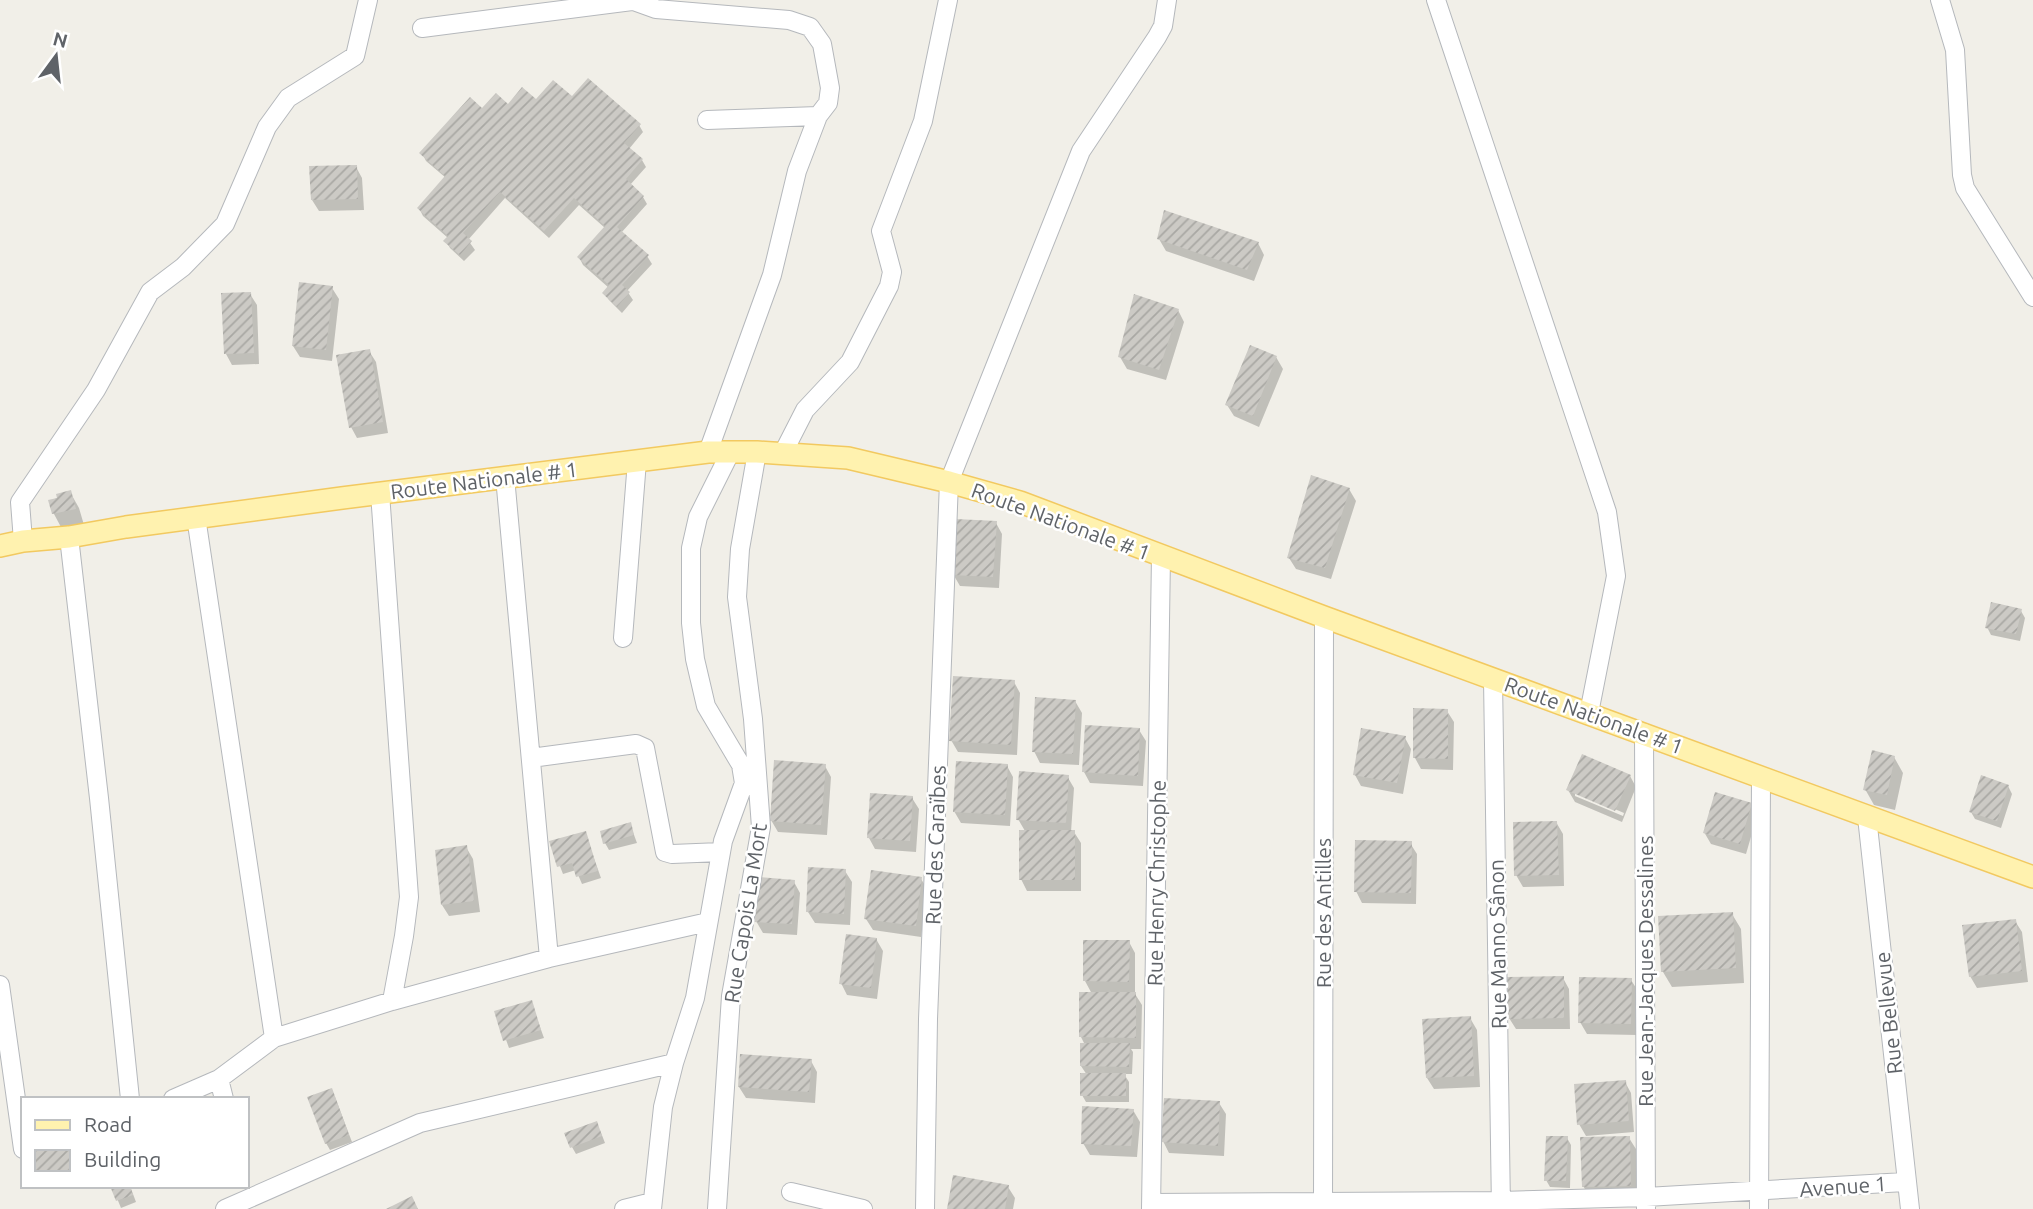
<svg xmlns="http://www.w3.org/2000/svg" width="2033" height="1209" font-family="Ubuntu,sans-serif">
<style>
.shadow{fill:#0003;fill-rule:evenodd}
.building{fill:url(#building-hatch)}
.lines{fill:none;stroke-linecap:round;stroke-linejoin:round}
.minor-casing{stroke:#b5b8bc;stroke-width:20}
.major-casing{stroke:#f2c960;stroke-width:24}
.minor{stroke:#fff;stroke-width:18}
.major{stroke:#fff2af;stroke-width:21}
.labels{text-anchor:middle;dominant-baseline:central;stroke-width:5;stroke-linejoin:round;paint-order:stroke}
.street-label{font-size:21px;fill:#5f6368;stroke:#fff}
</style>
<defs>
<pattern id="building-hatch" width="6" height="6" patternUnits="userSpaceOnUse" patternTransform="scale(1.75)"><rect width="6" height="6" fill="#cccac5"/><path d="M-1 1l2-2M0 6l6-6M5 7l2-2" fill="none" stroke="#a9a8a4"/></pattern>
</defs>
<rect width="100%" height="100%" fill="#f1efe8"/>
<path class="shadow" d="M572 98 639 125 643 132 629 149 642 160 646 167 630 185 643 197 647 204 621 233 647 256 652 264 627 291 633 300 622 313 609 300 604 293 609 288 583 265 579 257 605 228 579 205 549 238 505 198 468 240 475 250 464 261 450 248 446 241 448 238 423 216 419 208 446 178 426 161 422 153 482 111Z
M356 167 362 178 364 210 319 211 312 200Z
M1159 239 1258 243 1264 255 1254 281 1166 251Z
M332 288 339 299 332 361 300 357 293 346Z
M250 294 257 305 259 364 232 365 226 354Z
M1178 310 1184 322 1166 380 1127 369 1120 357Z
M369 351 376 362 388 433 357 438 351 427Z
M1276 357 1283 369 1259 427 1234 416 1227 405Z
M1349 489 1356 501 1331 579 1296 569 1289 558Z
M70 492 79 508 84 525 62 529 54 514 50 501Z
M996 523 1002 534 999 588 960 586 953 574Z
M2021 611 2025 618 2020 641 1991 635 1987 627Z
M1014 682 1020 693 1017 755 958 752 951 740Z
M1075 701 1082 713 1079 765 1040 763 1034 751Z
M1447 711 1454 722 1453 770 1421 769 1415 758Z
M1139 730 1146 741 1143 786 1090 783 1084 772Z
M1405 738 1411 749 1403 794 1361 786 1355 775Z
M1894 757 1903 773 1895 810 1874 805 1865 789Z
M825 766 831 777 827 835 778 832 771 820Z
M1007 766 1013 777 1010 826 961 823 954 811Z
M1067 776 1074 788 1071 832H1074L1081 843V891H1027L1021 879 1025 831 1018 819Z
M1630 776 1636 787 1622 822 1575 802 1568 790ZM1575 792 1624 813 1623 816 1575 796Z
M2008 786 2012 794 2001 828 1975 819 1971 812Z
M912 798 919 809 916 852 875 849 869 838Z
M1751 805 1757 816 1746 854 1711 844 1704 832Z
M1556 822 1563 834 1564 886 1523 887 1516 875Z
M630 824 637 843 609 850 605 843Z
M585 833 601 878 582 884 576 870 563 874 551 843Z
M1410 843 1417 854 1416 904 1362 903 1356 891Z
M466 847 473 859 480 912 449 916 442 905Z
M845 871 852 882 850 925 815 923 808 912Z
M921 879 928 890 921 937 873 930 866 919Z
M794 882 800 893 797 935 763 933 756 921Z
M1732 914 1741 929 1744 983 1672 987 1663 972Z
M2015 921 2022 932 2028 982 1977 988 1970 976Z
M876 939 883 951 877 999 847 995 841 983Z
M1129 942 1135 953V994L1142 1005 1141 1049H1131L1133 1052 1132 1074H1124L1129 1082V1102H1086L1082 1095 1087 1075 1081 1066 1085 1045 1081 1037 1092 994 1085 981Z
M1563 978 1569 989 1570 1029H1516L1509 1018Z
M1631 980 1638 991 1637 1035 1587 1034 1580 1022Z
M531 1002 544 1038 509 1048 496 1012Z
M1470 1018 1477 1030 1480 1087 1434 1089 1427 1078Z
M811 1061 817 1072 815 1103 746 1098 739 1087Z
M1625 1082 1631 1093 1634 1132 1586 1136 1579 1124Z
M335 1097 352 1142 330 1150 326 1143Z
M1219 1103 1226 1114 1224 1156 1169 1153 1163 1141Z
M1133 1110 1140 1122 1137 1157 1090 1155 1083 1143Z
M600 1130 605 1143 576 1154 572 1147Z
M1567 1138 1571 1145 1570 1188 1550 1187 1546 1180Z
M1629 1138 1636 1149 1637 1197H1590L1583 1186Z
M112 1186H130L136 1202 121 1208Z
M1008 1187 1015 1198 1013 1209H949Z"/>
<path class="building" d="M588 78 641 124 624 143 643 159 626 179 644 196 617 227 649 255 622 285 630 292 617 307 602 293 609 285 577 257 605 226 574 198 544 231 500 192 463 233 472 241 460 255 443 241 448 236 417 208 445 176 419 153 470 97 482 108 496 93 508 104 522 87 536 99 553 80 572 96Z
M357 165 358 199 311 200 309 166Z
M1164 210 1259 242 1247 270 1157 239Z
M299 282 333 286 326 350 292 346Z
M251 292 254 353 224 354 221 293Z
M1134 294 1179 309 1159 370 1118 357Z
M1250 345 1277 356 1253 416 1225 405Z
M370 349 383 422 349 428 336 355Z
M1311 475 1350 488 1325 568 1287 558Z
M71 490 76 509 52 514 48 500 57 498 56 494Z
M955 519 997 521 993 577 952 575Z
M1991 602 2022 609 2016 634 1985 628Z
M953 676 1015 680 1011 745 949 741Z
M1035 697 1076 700 1073 754 1032 752Z
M1413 708 1448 709V759L1413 758Z
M1085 725 1140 728 1138 776 1082 772Z
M1361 728 1406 736 1397 783 1353 775Z
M1872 750 1895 756 1887 795 1863 790Z
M1582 754 1631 775 1615 811 1566 790Z
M774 760 826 764 821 825 770 821Z
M956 761 1008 764 1005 815 953 812Z
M1019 771 1069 775 1066 823 1016 820Z
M1981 775 2009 785 1997 821 1969 812Z
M1715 792 1752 803 1740 844 1703 833Z
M870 793 913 796 910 841 867 838Z
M1557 821 1559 875 1514 876 1513 822Z
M631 822 634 835 603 844 600 831Z
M1019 830H1075V880H1019Z
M586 831 598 871 576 877 572 863 557 867 549 841Z
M1355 840 1412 841 1411 893 1354 892Z
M467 845 474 901 441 905 435 850Z
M808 867 846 869 844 914 806 912Z
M871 870 922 877 916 926 864 919Z
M758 877 795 880 792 924 754 922Z
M1733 912 1736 968 1661 972 1658 916Z
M2016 919 2022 971 1969 977 1962 925Z
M846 934 877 938 871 988 839 984Z
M1083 940H1130L1129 982 1083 981Z
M1564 976V1018L1508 1019 1507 977Z
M1579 977 1632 978 1631 1024 1578 1023Z
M1079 992H1136V1038L1079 1037Z
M532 1000 541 1030 503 1041 494 1011Z
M1471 1016 1474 1076 1426 1078 1422 1019Z
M1080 1043H1130L1129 1067 1080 1066Z
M740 1054 812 1059 809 1092 738 1087Z
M1080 1073H1126V1096H1080Z
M1626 1080 1629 1121 1577 1125 1574 1084Z
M332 1088 349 1135 325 1144 307 1097Z
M1164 1098 1220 1101 1218 1146 1161 1142Z
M1082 1106 1134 1109 1131 1146 1081 1144Z
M597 1121 602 1136 570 1148 564 1133Z
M1546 1136H1568L1566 1181H1544Z
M1630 1136 1631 1186 1582 1187 1580 1137Z
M953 1175 1009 1185 1005 1209H947Z
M110 1186H130L133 1195 116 1201Z
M412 1196 418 1209H386Z"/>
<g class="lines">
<defs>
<path id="minor" d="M631 0 656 9 789 20 810 27 822 44 830 88 828 103 818 116 797 171 772 275 708 452
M1436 0 1607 512 1616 576 1589 713
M1940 0 1955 50 1962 175 1965 188 2033 297
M422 28 632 1
M707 120 818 116
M783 453 805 410 850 362 889 286 892 272 881 231 923 121 948 0
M505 477 549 958
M380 493 409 897 404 936 392 1001
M196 517 274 1038
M69 537 99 798 130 1099
M23 541 20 502 96 390 150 292 183 267 225 224 267 127 288 98 355 56 368 0
M623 638 637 461
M1493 679 1501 1209
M1644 733 1646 1209
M531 758 636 744 645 748 665 852 672 854 721 852
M1867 817 1910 1209
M0 985 23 1149
M219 1079 224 1099
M173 1099 219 1079 274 1038 392 1001 549 958 708 922
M791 1192 863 1209
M1151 1203 1501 1201 1646 1197 1905 1182
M225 1209 420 1123 674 1063
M624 1209 652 1202
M652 1209 663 1107 674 1063 695 998 723 841 744 783 741 765 706 706 695 659 691 623V548L698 517 731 451
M717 1209 731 996 761 827 753 719 737 597 740 549 757 452
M925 1209 928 1019 949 482 1081 151 1157 37 1163 26 1167 0
M1151 1209 1161 556
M1323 1209 1324 617
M1759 1209 1761 777"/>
<path id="major" d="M0 546 23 541 69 537 126 527 342 498 708 452H757L848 458 949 482 1020 502 1324 617 2033 877"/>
</defs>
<use href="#minor" class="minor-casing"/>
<use href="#major" class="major-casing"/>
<use href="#minor" class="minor"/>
<use href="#major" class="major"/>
</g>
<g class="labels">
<g class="street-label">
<text transform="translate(484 480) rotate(-7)">Route Nationale # 1</text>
<text transform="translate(1061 521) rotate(20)">Route Nationale # 1</text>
<text transform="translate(1594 715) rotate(20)">Route Nationale # 1</text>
<text transform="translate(935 845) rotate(-88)">Rue des Caraïbes</text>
<text transform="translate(1156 883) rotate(-89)">Rue Henry Christophe</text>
<text transform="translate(745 913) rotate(-81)">Rue Capois La Mort</text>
<text transform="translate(1323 913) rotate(-90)">Rue des Antilles</text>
<text transform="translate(1497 944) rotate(-91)">Rue Manno Sânon</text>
<text transform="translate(1645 971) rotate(-90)">Rue Jean-Jacques Dessalines</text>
<text transform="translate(1888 1013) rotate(-96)">Rue Bellevue</text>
<text transform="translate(1843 1186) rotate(-4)">Avenue 1</text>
</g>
</g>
<rect x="21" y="1097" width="228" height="91" fill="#ffffff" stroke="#bfc1c3" stroke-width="2"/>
<rect x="35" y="1120" width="35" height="10" fill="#fff2af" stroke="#bfc1c3" stroke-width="2"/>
<text x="84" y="1132" font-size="21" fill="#5f6368">Road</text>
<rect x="35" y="1150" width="35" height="21" fill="url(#building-hatch)" stroke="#bfc1c3" stroke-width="2"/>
<text x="84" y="1167" font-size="21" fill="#5f6368">Building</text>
<g transform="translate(56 56) rotate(15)" stroke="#ffffff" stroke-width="5" paint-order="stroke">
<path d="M0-5L12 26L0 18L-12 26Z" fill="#5f6368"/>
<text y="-10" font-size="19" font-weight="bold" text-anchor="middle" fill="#5f6368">N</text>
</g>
</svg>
